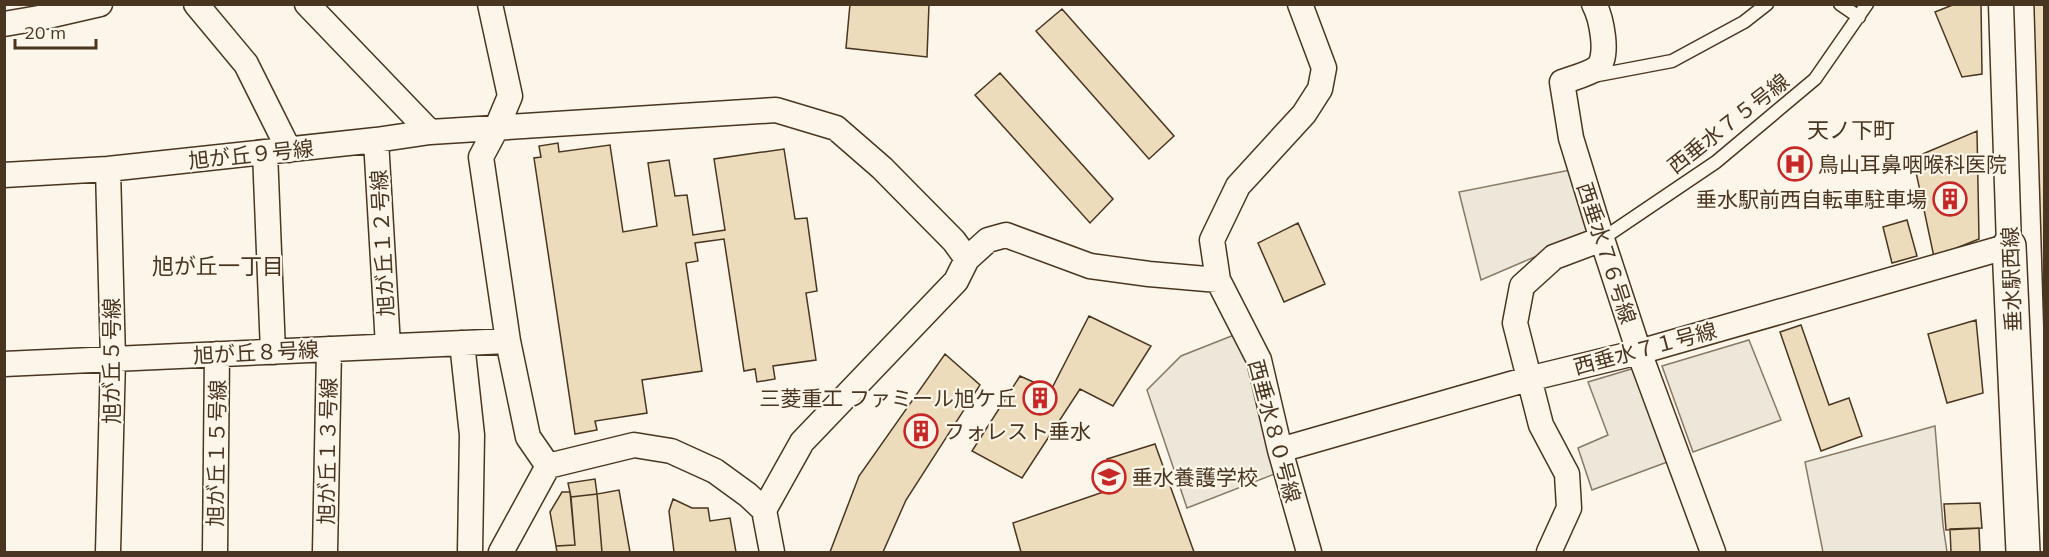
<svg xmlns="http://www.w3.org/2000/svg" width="2049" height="557" font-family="Mulish,'Noto Sans JP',sans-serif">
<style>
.parking{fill:#ede7d9;stroke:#887966;stroke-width:1.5}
.building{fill:#ecdcbc;stroke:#4a3520;stroke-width:1.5}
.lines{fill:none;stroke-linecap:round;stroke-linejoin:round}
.lane-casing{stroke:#4a3520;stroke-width:15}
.street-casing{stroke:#4a3520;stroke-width:27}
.secondary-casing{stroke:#4a3520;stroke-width:36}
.lane{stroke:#fbf6e9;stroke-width:12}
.street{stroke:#fbf6e9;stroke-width:24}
.secondary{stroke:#fbf6e9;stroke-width:33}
.labels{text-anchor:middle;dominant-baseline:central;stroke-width:4.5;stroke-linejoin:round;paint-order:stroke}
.street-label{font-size:21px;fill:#4a3520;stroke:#fbf6e9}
.poi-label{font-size:21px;fill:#4a3520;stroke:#fbf6e9;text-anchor:start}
.neighbourhood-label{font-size:22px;fill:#4a3520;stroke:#fbf6e9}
</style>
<rect width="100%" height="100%" fill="#fbf6e9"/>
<path class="parking" d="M1570 170 1590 233 1481 280 1459 192Z
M1239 333 1277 473 1187 508 1147 390 1181 356Z
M1749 340 1781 420 1693 452 1662 366Z
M1638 367 1670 461 1592 490 1578 448 1608 435 1588 382Z
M1935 426 1943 525 1947 552H1823L1805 462Z"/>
<path class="building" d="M850 4H929L927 57 846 48Z
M1955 4H1981L1982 74 1962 77 1935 12Z
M2034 4H2044V336Z
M1062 9 1174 136 1149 159 1036 31Z
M1000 73 1113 199 1090 223 975 95Z
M1977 131 1979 239 1934 257 1913 158Z
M558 143 559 152 610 145 623 232 657 226 648 163 669 160 675 196 687 195 693 235 725 230 714 159 784 149 795 219 807 218 817 291 806 293 816 360 773 366 775 379 757 382 755 369 744 371 724 239 695 243 698 261 686 263 702 371 642 380 647 413 595 421 597 430 575 434 534 158 541 157 539 146Z
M1907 220 1917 256 1892 263 1883 227Z
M1298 223 1325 284 1284 302 1258 243Z
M1089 316 1151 346 1113 406 1080 389 1022 478 972 451 1020 376 1051 390Z
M1976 320 1983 393 1947 403 1928 334Z
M1801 325 1829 405 1849 398 1862 436 1821 451 1780 332Z
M945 354 980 385 906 500 883 552H830L859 476Z
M1155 444 1194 552H1021L1013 523 1115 488 1107 459Z
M595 479 597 494 571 497 568 483Z
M619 490 630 552H602L597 494Z
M562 492H570L575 545 556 546 550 512Z
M597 494 602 552H557L556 546 575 545 571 497Z
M673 499 692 508H708L710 521 730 518 736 552H674L669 511Z
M1980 503 1982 528 1946 530 1944 504Z
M1979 528 1980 552H1951L1950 529Z"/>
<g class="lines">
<defs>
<path id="lane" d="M1840 4 1859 17
M1593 76 1672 61 1744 22 1767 4
M1602 239 1716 162 1815 79 1867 4"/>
<path id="street" d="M196 4 246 64 289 150
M307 4 430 132
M490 4 510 96 497 127 481 157 508 341 528 437 548 466
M1300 4 1324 68 1320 89 1304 114 1238 186 1212 240 1218 280 1259 360 1280 450 1309 552
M1594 4C1601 17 1610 57 1597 68 1589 74 1573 78 1562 82L1571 138 1602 239 1639 352 1713 552
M4 24 39 18 100 4
M376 140 388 346
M265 152 273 352
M108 169 113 359 108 552
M4 175 108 169 376 140 430 132 776 110 836 128 882 168 954 241 967 259 956 281 802 442 764 510
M967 259 988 240 1006 235 1090 266 1149 274 1218 280
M462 343 472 435 470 552
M4 364 508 341
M1280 450 1528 379 1639 352 2009 246 2001 4
M548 466 634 445 671 451 715 471 748 495 764 510 772 552
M215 552 217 354
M325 552 329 349
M501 552 548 466
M1549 552 1569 508 1567 474 1541 425 1515 323 1522 286 1554 257 1602 239"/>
<path id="secondary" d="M2009 246 2023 552"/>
</defs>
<use href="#lane" class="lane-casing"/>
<use href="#street" class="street-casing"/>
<use href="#secondary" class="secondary-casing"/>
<use href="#lane" class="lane"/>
<use href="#street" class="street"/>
<use href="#secondary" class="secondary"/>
</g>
<defs>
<symbol id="hospital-ring" viewBox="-11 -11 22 22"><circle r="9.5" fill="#fbf6e9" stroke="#c62828" stroke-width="1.5"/><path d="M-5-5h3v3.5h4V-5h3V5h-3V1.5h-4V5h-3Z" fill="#c62828"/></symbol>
<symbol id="building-ring" viewBox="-11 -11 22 22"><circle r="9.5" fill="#fbf6e9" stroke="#c62828" stroke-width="1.5"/><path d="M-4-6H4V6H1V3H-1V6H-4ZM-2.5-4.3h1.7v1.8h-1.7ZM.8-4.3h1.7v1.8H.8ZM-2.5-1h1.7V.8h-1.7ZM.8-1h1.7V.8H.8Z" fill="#c62828"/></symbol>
<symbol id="school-ring" viewBox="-11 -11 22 22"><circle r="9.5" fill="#fbf6e9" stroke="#c62828" stroke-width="1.5"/><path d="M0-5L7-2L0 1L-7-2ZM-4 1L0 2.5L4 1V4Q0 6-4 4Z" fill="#c62828"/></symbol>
</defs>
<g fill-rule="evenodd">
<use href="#hospital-ring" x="1776" y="145" width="38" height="38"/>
<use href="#building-ring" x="1931" y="180" width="38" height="38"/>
<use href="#building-ring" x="1021" y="379" width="38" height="38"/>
<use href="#building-ring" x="902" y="412" width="38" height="38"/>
<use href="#school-ring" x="1090" y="458" width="38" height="38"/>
</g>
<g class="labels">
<g class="street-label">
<text transform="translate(1728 123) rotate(-38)">西垂水７５号線</text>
<text transform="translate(251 154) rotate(-6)">旭が丘９号線</text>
<text transform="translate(382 243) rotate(-93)">旭が丘１２号線</text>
<text transform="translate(1607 253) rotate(72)">西垂水７６号線</text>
<text transform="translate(2011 279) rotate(-92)">垂水駅西線</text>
<text transform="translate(1645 348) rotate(-15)">西垂水７１号線</text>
<text transform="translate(256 352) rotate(-3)">旭が丘８号線</text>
<text transform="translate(111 361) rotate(-90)">旭が丘５号線</text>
<text transform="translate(1275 431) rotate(75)">西垂水８０号線</text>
<text transform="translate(327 451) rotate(-89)">旭が丘１３号線</text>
<text transform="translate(216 453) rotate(-89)">旭が丘１５号線</text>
</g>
<g class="poi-label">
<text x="1818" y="164">鳥山耳鼻咽喉科医院</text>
<text x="1927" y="199" text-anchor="end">垂水駅前西自転車駐車場</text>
<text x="1017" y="398" text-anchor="end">三菱重工 ファミール旭ケ丘</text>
<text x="944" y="431">フォレスト垂水</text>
<text x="1132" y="477">垂水養護学校</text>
</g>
<g class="neighbourhood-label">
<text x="1851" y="130">天ノ下町</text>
<text x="218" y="266">旭が丘一丁目</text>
</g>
</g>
<rect width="2049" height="557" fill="none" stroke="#4a3520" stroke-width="12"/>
<path d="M15 39v9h81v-9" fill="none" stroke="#4a3520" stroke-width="3"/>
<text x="24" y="39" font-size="18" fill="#4a3520" stroke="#fbf6e9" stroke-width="4.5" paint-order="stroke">20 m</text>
</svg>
